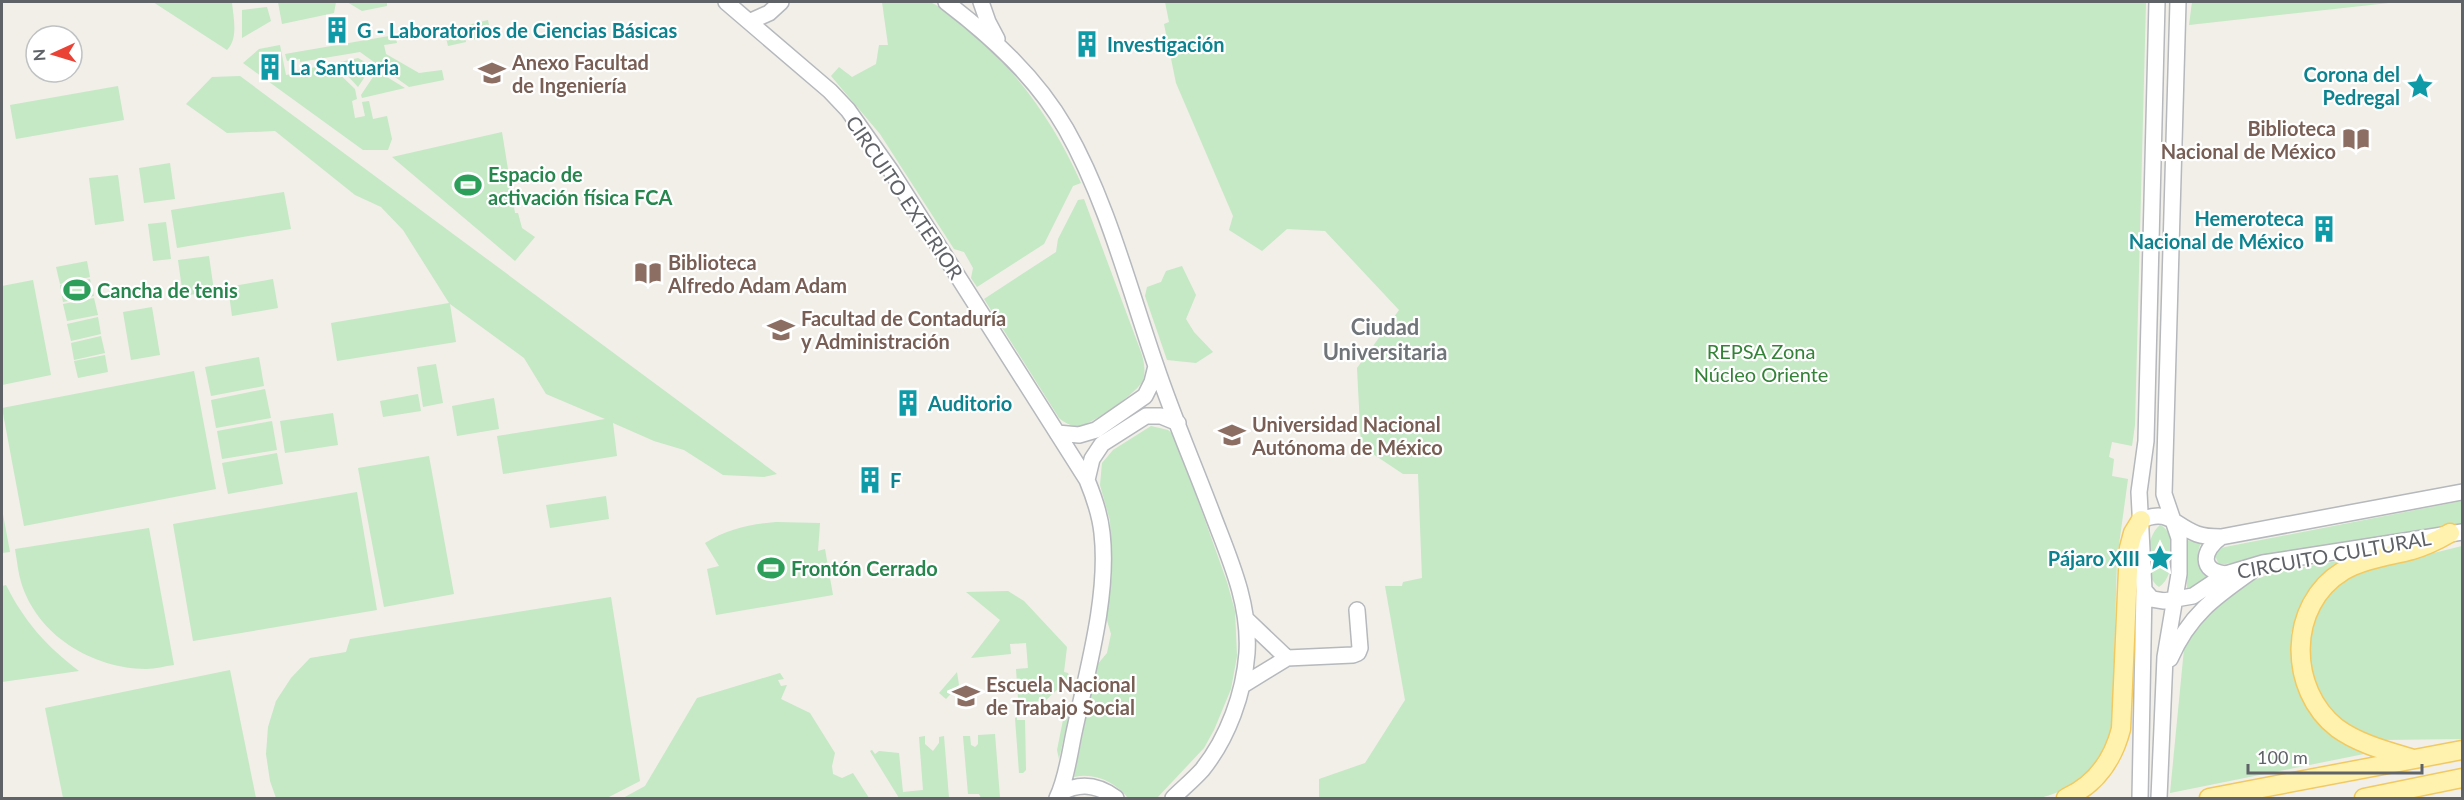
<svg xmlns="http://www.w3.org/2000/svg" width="2464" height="800" font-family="Lato,sans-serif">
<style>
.green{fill:#c5e8c5}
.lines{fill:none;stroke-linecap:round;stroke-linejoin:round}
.minor-casing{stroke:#b5b8bc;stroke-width:18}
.major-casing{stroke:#f2c960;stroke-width:21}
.minor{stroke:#fff;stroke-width:15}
.major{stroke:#fff2af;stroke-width:18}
.labels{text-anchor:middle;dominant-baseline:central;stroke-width:4.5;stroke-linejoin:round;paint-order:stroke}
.culture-label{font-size:20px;font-weight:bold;fill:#0d838f;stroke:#fff;text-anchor:start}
.education-label{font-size:20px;font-weight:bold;fill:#785e54;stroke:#fff;text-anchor:start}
.leisure-label{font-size:20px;font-weight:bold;fill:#27864d;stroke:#fff;text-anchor:start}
.street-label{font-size:20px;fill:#5f6368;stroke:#fff}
.park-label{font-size:20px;fill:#348238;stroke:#fff}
.quarter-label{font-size:22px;font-weight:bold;fill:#70757a;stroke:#fff}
</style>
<rect width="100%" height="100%" fill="#f1efe8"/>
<path class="green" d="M153 2H232C233 17 239 38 227 50Z
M278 2H336L334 13 282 24Z
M347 2H387V6L362 11Z
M882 2C893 1 923 0 932 3 942 7 950 16 958 22 1013 64 1053 120 1081 183L1073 186 1044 244 977 287 971 278 973 268 964 252 954 249 880 134 831 76 839 67 852 77 876 64 879 45H888Z
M1165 2H2146L2135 425 2132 446 2112 442 2109 457 2114 459 2112 476 2128 479 2117 559 2112 730C2101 766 2076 789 2040 798H1319V779L1365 763 1405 700 1385 586H1402L1403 582 1422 578 1418 474H1403L1361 446 1357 368 1399 310 1325 231 1287 229 1262 251 1229 230 1233 216 1176 83 1164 24 1169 22Z
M2192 2H2398L2189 25Z
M267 7 271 21 242 38V10Z
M488 20 489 25 483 26 485 37 471 40 468 25Z
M462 25 466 42 448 46 444 29Z
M395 35 397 43 384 45 386 54 419 73 442 70 444 80 409 87 360 52 300 62V59L287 61 285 54Z
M280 45 286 75 298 73 297 70 330 65 355 89 357 99 352 101 355 118 365 116 362 102 369 101 373 119 387 116 392 139 388 150H363L243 63 259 49Z
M358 58 372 66 358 87 336 63Z
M377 71 405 88 362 98 361 95Z
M240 76 777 474 764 477 723 475 684 450 654 441 613 423 617 456 503 474 497 436 605 419 546 394 524 358 450 304 456 342 337 361 331 323 449 303 403 230 381 207 355 195 275 131 227 133 186 104 212 77Z
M118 86 124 120 16 139 10 105Z
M502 132 515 213H518L522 228 535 237 515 261 392 157Z
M170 163 175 199 144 203 139 168Z
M118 175 124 221 95 225 89 178Z
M284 192 291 229 177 248 171 210Z
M1084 199 1141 352C1144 361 1146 371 1143 380 1140 391 1092 424 1080 426 1072 427 1065 423 1059 418L984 299 1056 252 1058 239 1078 200Z
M166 222 171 259 153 261 148 224Z
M209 256 214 291 183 296 178 260Z
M87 261 90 277 60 284 56 267Z
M1182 266 1196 295 1186 319 1194 332 1213 352 1196 363 1167 360 1145 296 1147 287 1161 282 1166 271Z
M90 279 94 296 63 302 60 285Z
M273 279 278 308 232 316 228 287Z
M33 280 51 375 2 385V286Z
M94 298 98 315 67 321 63 304Z
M152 307 160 355 131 360 123 312Z
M98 317 101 334 71 341 67 324Z
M101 336 105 353 74 360 71 343Z
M105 355 108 372 78 378 74 361Z
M259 357 264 386 211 396 205 367Z
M436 364 443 403 423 407 417 367Z
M194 371 216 489 24 526 2 408Z
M265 389 271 418 216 428 211 400Z
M418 394 421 411 383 417 380 401Z
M494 398 499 429 457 436 452 406Z
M333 413 338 445 285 453 280 421Z
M272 421 277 450 222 459 217 431Z
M1151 426 1168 430 1175 436 1227 582 1235 611 1237 656 1231 689 1214 730 1204 748 1157 798H1128C1115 782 1095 772 1074 777L1097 665 1107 653 1111 634 1106 617 1112 575 1110 521 1100 485 1102 463 1113 450Z
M277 453 283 484 228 494 222 463Z
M429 456 454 594 384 607 358 468Z
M357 492 377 610 193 641 173 524Z
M606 496 609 519 550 528 546 505Z
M2462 501V527L2219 565 2213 551 2225 547Z
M2 509 10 552 2 553Z
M776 522 820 523 818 551 825 549 833 595 716 615 707 569 719 566 705 543C727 529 751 524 776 522Z
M2160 525C2179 533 2175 577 2159 587 2142 576 2145 537 2160 525Z
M149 528 174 665C165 666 155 669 146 669 91 668 37 635 21 582 18 572 17 560 15 549Z
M2187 540 2201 543C2195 556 2198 569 2209 577L2187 591Z
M2462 546V739L2380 740 2352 731 2328 714 2309 676 2310 642 2318 610 2339 583 2377 567Z
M2348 559H2359L2314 585 2291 633 2294 675 2313 718 2364 754 2170 793 2184 649 2206 612 2235 587 2273 573Z
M6 585C24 621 46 646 79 671L2 682V586Z
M1008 591 1024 601 1067 647 1064 672 1068 673 1072 687 1059 688 1045 701 1022 702V698H1018L1016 669 1028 668 1026 643 1010 644 1011 654 971 658 1000 620 966 592Z
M611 597 640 781 607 798H276L270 781 266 754 268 727 276 701 291 678 310 658 346 652 350 639Z
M230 670 256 798H63L45 708Z
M957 672 959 685 946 699 939 693Z
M780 673 784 679 778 680 781 686 787 685 781 699 810 713 835 753 832 766 833 774 842 778 853 773 869 798H623L645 786 697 698Z
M1069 714 1059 759 1057 750 1064 715Z
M1017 717V720H1025L1026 770 1023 773H1019L1015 718Z
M995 734 1000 798H981L979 794H968L963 736H970L971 745 975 747 978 744V735Z
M925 736V744L933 751 939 743V737L944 736 949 798H899L870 751 872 750 875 754 879 751 899 753 903 792 923 790 919 737Z"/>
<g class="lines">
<defs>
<path id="minor" d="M726 2 830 91 848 110 891 171 1087 480C1094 497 1100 514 1102 533 1109 594 1088 668 1075 728 1070 750 1067 778 1057 798
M946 2C992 37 1037 78 1066 129 1107 201 1129 288 1156 366 1173 417 1195 467 1214 518 1231 562 1250 605 1247 653 1244 693 1228 738 1202 770 1193 780 1182 789 1173 798
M981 2 988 22 997 39
M751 21 769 13 781 2
M1057 433 1079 435 1096 430 1145 396 1152 382 1156 366
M1087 480 1092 459 1102 444 1146 416H1161L1178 423
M2141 520C2169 508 2173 525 2197 534 2205 537 2213 537 2221 537L2462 492
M2221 537C2202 550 2199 572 2226 574
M2144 590 2152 599 2164 601 2193 596 2226 574 2263 563 2462 532
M1246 619 1287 658
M2170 659C2189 615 2215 597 2252 571
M1243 685 1287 658 1353 655 1358 653 1360 648 1357 610
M1059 794C1079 782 1097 784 1116 798
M2140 798 2144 590 2139 492 2146 441 2157 2
M2159 798 2165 657 2179 574V538L2164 494 2178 2"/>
<path id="major" d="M2413 759C2387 751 2359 744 2337 728 2288 690 2287 605 2343 571 2364 559 2389 556 2412 550 2426 546 2438 540 2450 533
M2066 798C2095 785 2113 760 2121 729L2129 548 2133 533 2141 520
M2209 798 2462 750
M2364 798 2462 778"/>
</defs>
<use href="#minor" class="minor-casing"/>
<use href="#major" class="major-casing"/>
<use href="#minor" class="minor"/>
<use href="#major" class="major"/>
</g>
<defs>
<symbol id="building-bare" viewBox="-9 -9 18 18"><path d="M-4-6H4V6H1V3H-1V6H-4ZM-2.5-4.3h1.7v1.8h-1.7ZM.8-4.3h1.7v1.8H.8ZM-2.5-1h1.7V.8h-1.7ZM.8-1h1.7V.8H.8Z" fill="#0f9aa8" stroke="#fff" stroke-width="2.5" paint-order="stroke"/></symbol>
<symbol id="university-bare" viewBox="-9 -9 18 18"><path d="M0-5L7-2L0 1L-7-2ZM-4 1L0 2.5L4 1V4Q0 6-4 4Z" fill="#8d6e63" stroke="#fff" stroke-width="2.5" paint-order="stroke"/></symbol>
<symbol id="sight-bare" viewBox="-9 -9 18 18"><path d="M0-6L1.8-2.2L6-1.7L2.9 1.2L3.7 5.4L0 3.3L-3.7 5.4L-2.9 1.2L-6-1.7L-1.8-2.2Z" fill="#0f9aa8" stroke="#fff" stroke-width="2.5" paint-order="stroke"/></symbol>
<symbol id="library-bare" viewBox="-9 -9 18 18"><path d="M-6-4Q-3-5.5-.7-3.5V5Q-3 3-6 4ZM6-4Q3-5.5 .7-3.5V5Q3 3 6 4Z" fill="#8d6e63" stroke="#fff" stroke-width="2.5" paint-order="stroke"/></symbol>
<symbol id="stadium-bare" viewBox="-9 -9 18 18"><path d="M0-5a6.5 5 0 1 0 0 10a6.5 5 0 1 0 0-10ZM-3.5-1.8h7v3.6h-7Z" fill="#2e9e5b" stroke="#fff" stroke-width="2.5" paint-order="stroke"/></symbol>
</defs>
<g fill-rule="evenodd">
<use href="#building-bare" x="318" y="11" width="38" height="38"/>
<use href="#building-bare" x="1068" y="25" width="38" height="38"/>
<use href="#building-bare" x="251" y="48" width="38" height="38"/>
<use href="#university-bare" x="473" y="54" width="38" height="38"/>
<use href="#sight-bare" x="2401" y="67" width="38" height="38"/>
<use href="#library-bare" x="2337" y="120" width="38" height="38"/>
<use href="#stadium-bare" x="449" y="166" width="38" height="38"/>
<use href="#building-bare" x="2305" y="210" width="38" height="38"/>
<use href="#library-bare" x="629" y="254" width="38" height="38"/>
<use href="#stadium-bare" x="58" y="271" width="38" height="38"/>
<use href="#university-bare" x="762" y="311" width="38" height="38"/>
<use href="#building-bare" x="889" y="384" width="38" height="38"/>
<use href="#university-bare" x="1213" y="416" width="38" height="38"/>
<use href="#building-bare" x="851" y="461" width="38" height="38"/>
<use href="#sight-bare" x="2141" y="539" width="38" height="38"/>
<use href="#stadium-bare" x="752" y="549" width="38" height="38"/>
<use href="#university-bare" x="947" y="677" width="38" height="38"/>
</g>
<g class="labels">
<g class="culture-label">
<text x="357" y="30">G - Laboratorios de Ciencias Básicas</text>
<text x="1107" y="44">Investigación</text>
<text x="290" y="67">La Santuaria</text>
<text x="2400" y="74" text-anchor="end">Corona del<tspan x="2400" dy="23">Pedregal</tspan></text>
<text x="2304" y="218" text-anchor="end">Hemeroteca<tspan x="2304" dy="23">Nacional de México</tspan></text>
<text x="928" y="403">Auditorio</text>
<text x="890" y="480">F</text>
<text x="2140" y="558" text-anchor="end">Pájaro XIII</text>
</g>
<g class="education-label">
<text x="512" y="62">Anexo Facultad<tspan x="512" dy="23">de Ingeniería</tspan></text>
<text x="2336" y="128" text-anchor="end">Biblioteca<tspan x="2336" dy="23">Nacional de México</tspan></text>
<text x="668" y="262">Biblioteca<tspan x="668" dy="23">Alfredo Adam Adam</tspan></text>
<text x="801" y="318">Facultad de Contaduría<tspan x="801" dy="23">y Administración</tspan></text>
<text x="1252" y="424">Universidad Nacional<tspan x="1252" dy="23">Autónoma de México</tspan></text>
<text x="986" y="684">Escuela Nacional<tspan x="986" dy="23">de Trabajo Social</tspan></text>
</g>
<g class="leisure-label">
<text x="488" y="174">Espacio de<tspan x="488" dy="23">activación física FCA</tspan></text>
<text x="97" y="290">Cancha de tenis</text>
<text x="791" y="568">Frontón Cerrado</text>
</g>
<g class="street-label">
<text transform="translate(905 197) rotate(56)">CIRCUITO EXTERIOR</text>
<text transform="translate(2334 554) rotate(-10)">CIRCUITO CULTURAL</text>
</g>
<g class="park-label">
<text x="1761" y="351">REPSA Zona<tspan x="1761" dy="23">Núcleo Oriente</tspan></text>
</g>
<g class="quarter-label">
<text x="1385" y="326">Ciudad<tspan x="1385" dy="25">Universitaria</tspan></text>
</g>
</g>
<rect width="2464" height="800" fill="none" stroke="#5f6368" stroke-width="6"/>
<g transform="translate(54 54) rotate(266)"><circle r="28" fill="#ffffff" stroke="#bfc1c3" stroke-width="1.5"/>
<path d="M0-4.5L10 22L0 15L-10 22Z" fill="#ea4335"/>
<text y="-9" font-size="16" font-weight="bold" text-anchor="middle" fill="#5f6368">N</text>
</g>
<path d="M2248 764v9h174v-9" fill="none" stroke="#5f6368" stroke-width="3"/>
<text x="2257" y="764" font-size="18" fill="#5f6368" stroke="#ffffff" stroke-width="4.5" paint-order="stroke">100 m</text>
</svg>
